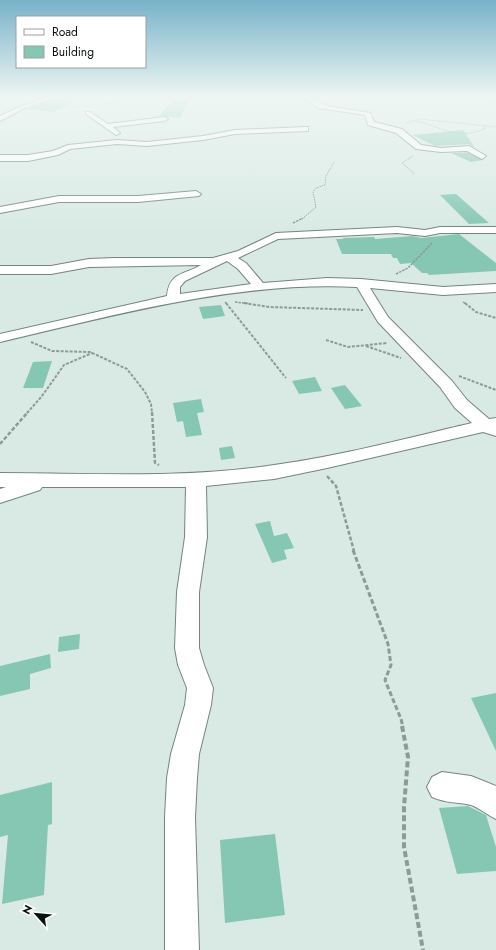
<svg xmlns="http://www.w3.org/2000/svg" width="496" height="950" font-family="Jost,sans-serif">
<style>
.building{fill:#86c7b3}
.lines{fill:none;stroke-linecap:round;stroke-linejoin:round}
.street-casing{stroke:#75847f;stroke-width:2}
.path-far5{stroke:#8d9a95;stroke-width:1;stroke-dasharray:1.5 1;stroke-linecap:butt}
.path-far4{stroke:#8d9a95;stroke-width:1.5;stroke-dasharray:2.5 1;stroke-linecap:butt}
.path-far3{stroke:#8d9a95;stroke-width:2;stroke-dasharray:3 1.5;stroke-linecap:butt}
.path-far2{stroke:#8d9a95;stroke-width:2.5;stroke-dasharray:4 2;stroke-linecap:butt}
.path-far1{stroke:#8d9a95;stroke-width:3;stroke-dasharray:5 2.5;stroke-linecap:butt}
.path{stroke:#8d9a95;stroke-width:4;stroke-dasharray:6 3;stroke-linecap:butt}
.street{fill:#fff;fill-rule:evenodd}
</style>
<rect width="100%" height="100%" fill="#d9eae4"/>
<path class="building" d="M55 98 76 101 53 112 26 109Z
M173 100H190L180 118 159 116Z
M463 130 475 148 469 144 435 146 413 135Z
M451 153H467L483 160 471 162Z
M456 194 489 223 469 224 440 195Z
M459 234 496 263V271L429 275 427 273H422L411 263 400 264 397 258H393L391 254H342L336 239H343V238L374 237 375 239 413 236 421 238Z
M221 305 225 316 203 319 199 307Z
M52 361 43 388H23L33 362Z
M315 377 322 391 299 394 292 381Z
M345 385 362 406 345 409 331 388Z
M201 399 204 412 197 413 202 435 186 437 183 421 177 422 173 403Z
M232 446 235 458 221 460 219 448Z
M270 521 274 536 287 533 294 548 284 550 287 559 272 563 255 524Z
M80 634 79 649 58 652 59 637Z
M50 654 51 668 30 674V689L0 696V666Z
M496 693V751L471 698Z
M52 782V824L48 825 44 895 2 904 8 835 0 837V795Z
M468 806 486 815 496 847V871L457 874 439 808Z
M275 834 285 915 225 923 220 840Z"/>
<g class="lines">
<defs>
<path id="street" d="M45 98H54L25 108 0 121V116L21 106Z
M304 98H311L328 106 370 113 374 122 402 129 421 145 441 148 469 146 486 156 482 159 467 151 441 152 416 149 396 133 368 125 365 115 318 108Z
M86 112H90L108 124 164 117 168 119 164 121 113 127 120 133 116 135 86 114Z
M305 127H308V131L235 134 203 140 147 146 117 144 70 149 58 155 28 161H0V155H28L53 151 68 145 117 140 147 142 203 136 235 130Z
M196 191 201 194 199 196 138 202H59L0 213V207L59 196H138Z
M397 227 425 230 440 227H496V233H440L425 236 397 233 278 239 238 258 246 263 263 283 327 278 361 279 443 287 496 284V292L443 295 370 288 388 317 452 381 467 400 489 419 496 418V436L483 432 327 468 274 479 206 486 207 537 199 592V648L204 665 213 688 211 705 199 754 197 778 195 817 199 950H165V817L167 778 171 754 185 705 187 688 178 665 175 648 177 592 185 537 186 487H42L40 490 0 503V489L6 487H0V473C91 473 184 479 274 465 341 456 407 438 472 423L455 408 440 387 378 322 357 287C238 281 115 315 0 342V334L167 296C169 272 184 275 201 265L89 267 51 274H0V266H51L89 259 114 258H213L238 251 276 233ZM227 261 238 269 251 284 180 294V287L185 281Z
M442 772 471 776 496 786V819C487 815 480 808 471 805 458 802 445 803 432 797L427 787 432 777Z"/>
</defs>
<use href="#street" class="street-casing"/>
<path class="path-far5" d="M472 98 496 104
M490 98 494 103
M55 105 80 107
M93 105 155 98
M417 121C444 128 458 141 486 128L484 125
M407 123 421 119 496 127
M413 156 402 163 415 174
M302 219 316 207 313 192 316 188 325 185 326 176 334 162"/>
<path class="path-far4" d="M293 223 303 218
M396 274 408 268 432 243
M225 302 227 304
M235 302 251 304
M463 302 466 304"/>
<path class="path-far3" d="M226 303 286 378
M244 303 269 307 363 310
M465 303 476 312 496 318
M326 340 348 347 387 343
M31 342 52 351 90 352 127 369 145 392 151 404 152 413
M366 346 401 358
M459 376 496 390
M27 413 42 396 64 365 92 353"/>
<path class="path-far2" d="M152 412 155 463 159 465
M0 444 28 412
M327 476 336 486 354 551"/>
<path class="path-far1" d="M353 550 388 644 391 665 385 680 401 719 403 727"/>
<path class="path" d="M402 726 408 757 404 807V847L423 950"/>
<use href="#street" class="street"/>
</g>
<linearGradient id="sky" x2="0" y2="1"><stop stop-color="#77b2c9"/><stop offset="0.42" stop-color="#eef6f3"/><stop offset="1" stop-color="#eef6f3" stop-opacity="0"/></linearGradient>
<rect width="496" height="231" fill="url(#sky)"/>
<rect x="16" y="16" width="130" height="52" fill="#ffffff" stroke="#9d9f9f"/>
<rect x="24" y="29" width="20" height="6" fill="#ffffff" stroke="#9d9f9f"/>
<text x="52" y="36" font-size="12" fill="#0a100e">Road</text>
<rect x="24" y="46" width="20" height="12" fill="#86c7b3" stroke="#9d9f9f"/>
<text x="52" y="56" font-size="12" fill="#0a100e">Building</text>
<g transform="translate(36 914) rotate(297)" stroke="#ffffff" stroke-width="3" paint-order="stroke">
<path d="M0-3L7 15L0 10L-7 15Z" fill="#0a100e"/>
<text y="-6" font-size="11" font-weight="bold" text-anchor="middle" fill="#0a100e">N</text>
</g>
</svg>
